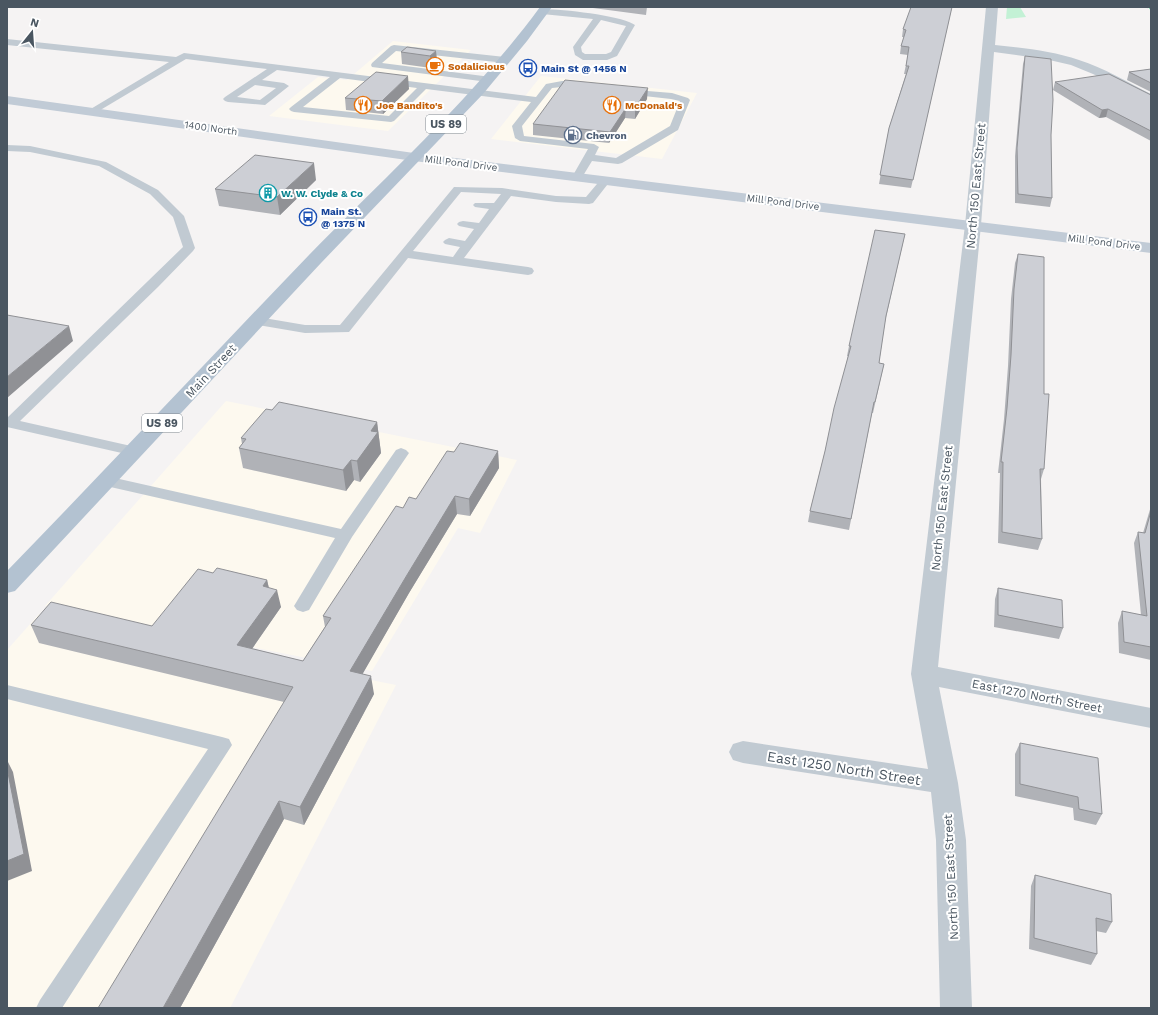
<svg xmlns="http://www.w3.org/2000/svg" width="1158" height="1015" font-family="'Work Sans',sans-serif">
<style>
.commercial{fill:#fdf9ef}
.green{fill:#c3f1d5}
.lines{fill:none;stroke-linecap:round;stroke-linejoin:round}
.path{stroke:#7ad0a6;stroke-width:1.5;stroke-dasharray:1.5 1;stroke-linecap:butt}
.service{fill:#c1cad2;fill-rule:evenodd}
.minor{fill:#c1cad2;fill-rule:evenodd}
.secondary{fill:#c1cbd6;fill-rule:evenodd}
.primary{fill:#b3c2d1;fill-rule:evenodd}
.wall{fill:#b0b2b7}
.shaded-wall{fill:#909195}
.building{fill:#cdcfd5;stroke:#909195}
.labels{text-anchor:middle;dominant-baseline:central;stroke-width:4;stroke-linejoin:round;paint-order:stroke}
.far-food-label{font-size:10px;font-weight:bold;fill:#c56008;stroke:#fff;text-anchor:start}
.far-transit-label{font-size:10px;font-weight:bold;fill:#164399;stroke:#fff;text-anchor:start}
.far-street-label{font-size:10px;fill:#4a5661;stroke:#fff}
.far-service-label{font-size:10px;font-weight:bold;fill:#4e5e75;stroke:#fff;text-anchor:start}
.far-culture-label{font-size:10px;font-weight:bold;fill:#0d838f;stroke:#fff;text-anchor:start}
.shield{fill:#fff;stroke:#808990;stroke-width:1}
.shield-label{font-size:11px;font-weight:bold;fill:#4a5661}
.street-label{font-size:12px;fill:#4a5661;stroke:#fff}
.near-street-label{font-size:14px;fill:#4a5661;stroke:#fff}
</style>
<rect width="100%" height="100%" fill="#f5f3f3"/>
<path class="commercial" d="M393 41 471 50 388 131 269 116 318 77 347 80Z
M541 76 697 93 662 159 491 139Z
M226 401 517 460 480 533 458 528 372 671 45 606Z
M39 614 396 685 230 1008H7V650Z"/>
<path class="green" d="M1007 7H1020L1026 17 1006 19Z"/>
<g class="lines">
<path class="path" d="M1147 7 1151 9"/>
<path class="service" d="M539 10C553 7 625 16 635 25L617 56 607 60H583L575 55 573 47 593 19 542 14H539ZM601 20 626 26 611 52 606 54H585L582 52 581 47Z
M7 39 176 57 184 53 536 97 546 84 562 81 583 83 586 84 588 86 586 88 562 87 552 88 522 126 524 136 594 144 599 147 595 155 616 158 670 126 680 101 671 99 626 94 621 91 623 89 672 93 688 98 690 100 678 130 622 163 618 164 592 161 581 179 577 180 572 177 588 149 520 141 515 138 512 126 531 102 426 89 394 121 391 122 294 112 291 111 289 109 291 107 330 77 277 70 262 80 284 83 289 86 265 105 228 102 225 101 223 99 225 97 267 69 186 59 92 115 89 114 87 112 89 110 169 62 7 45ZM340 78 417 88 389 116 303 107ZM255 85 276 88 260 100 237 97Z
M394 45 505 57 509 60 505 63 396 51 382 63 491 77 493 79 488 82 372 67 371 65 372 63 391 46Z
M7 145 30 146 106 162 158 190 184 216 195 248 193 251 159 286 20 421 140 448 143 451 140 454 135 456 7 427V418L183 247 173 217 150 194 99 166 30 152 7 151Z
M606 177 611 180 593 203 589 204 556 202 511 196 464 258 528 267 532 268 534 271 532 274 528 275 408 258 349 332 305 333 258 325 253 324 251 321 253 318 258 317 305 325H340L454 187 502 188 556 196 586 197 602 178ZM461 192 501 194 494 203H475L473 205 475 207 489 209 479 223 463 221 459 222 457 224 459 226 474 229 465 241 449 238 445 240 443 242 445 244 460 247 453 257 413 251Z
M401 448 406 450 409 453 352 537 309 610 303 612 297 610 294 606 335 538 106 486 100 484 98 481 100 478 106 476 341 529 396 450Z
M7 685 222 737 229 739 232 745 62 1008H36L40 1000 208 749 7 699Z"/>
<path class="minor" d="M986 7H998L995 45C1023 48 1052 51 1079 60 1104 68 1127 82 1151 94V103L1093 74 1071 65 1045 59 994 52 981 225 938 667 1151 708V728L939 687 958 783 966 840 972 1008H940L936 840 931 792 743 763 733 760 729 752 733 744 743 741 928 769 911 674 965 225Z"/>
<path class="secondary" d="M7 96 414 153 1151 243V253L414 161 7 104Z"/>
<path class="primary" d="M540 7H552L527 41 483 94 321 263 15 591 7 593V571C109 466 208 360 309 255 387 175 474 97 540 7Z"/>
</g>
<path class="wall" d="M593 7H647L646 15 593 8Z
M952 7 911 188 879 184 889 128 906 74H904L908 55 900 54 901 46 904 37H902L903 29Z
M436 51 437 62 431 68 402 64 401 52Z
M1025 56 1052 198 1050 207 1015 203V156L1023 64Z
M1151 69V92L1127 80 1129 72Z
M1055 82 1151 95V141L1106 117 1099 118 1053 90Z
M409 89 383 114 346 110 345 98Z
M647 99 635 119 625 118 609 143 533 135V124Z
M316 180 280 215 219 206 215 189Z
M905 234 885 322 879 363 884 364 873 413H872L849 530 808 522 810 511 825 451 848 356H847L849 346Z
M1018 254 1044 469 1041 479 1042 539 1038 550 998 543 1000 473H998L1004 419 1008 366 1011 299 1015 263Z
M377 422 381 453 360 482 354 480 346 491 243 468 239 448 242 444 241 438Z
M498 451 499 468 470 516 457 514 409 593 362 674 374 694 304 825 284 819 180 1008 284 702 39 643 31 625 152 626 213 573 267 580 269 588 281 607 252 649 303 661 325 627 323 616 403 508 416 499 454 452Z
M1151 506V660L1119 653 1118 623 1122 611 1141 615 1134 543 1138 532 1143 533Z
M998 588 1063 628 1059 639 994 627 995 599Z
M1020 743 1102 814 1096 825 1074 820 1073 808 1015 796V754Z
M1035 875 1112 922 1106 933 1096 931 1097 954 1091 965 1029 949 1031 886Z"/>
<path class="shaded-wall" d="M436 51 437 62 431 68 430 56Z
M408 76 409 89 383 114 382 101Z
M648 88 647 99 635 119V108Z
M626 108 625 118 609 143 610 132Z
M1108 109 1106 117 1099 118 1102 110Z
M314 163 316 180 280 215 277 197Z
M69 326 73 341 7 398V377Z
M377 422 381 453 360 482 357 461 371 431Z
M498 451 499 468 470 516 469 499Z
M351 460 354 480 346 491 343 470Z
M455 496 457 514 409 593 354 689 350 671 407 575Z
M267 580 271 598 277 590 281 607 242 663 237 645 263 586Z
M371 676 374 694 304 825 300 807Z
M7 760 13 772 32 871 7 881Z
M279 801 284 819 180 1008H163Z"/>
<path class="building" d="M911 7H952L913 180 880 175 889 128 909 66H906L909 47 901 46 906 30 903 29Z
M407 47 436 51 430 56 401 52Z
M1025 56 1051 59 1053 100 1051 135 1052 198 1018 194 1017 148Z
M1151 69V83L1129 72Z
M376 72 408 76 382 101 345 98Z
M1109 74 1151 95V131L1108 109 1102 110 1055 82Z
M565 80 648 88 635 108H626L610 132 533 124Z
M255 155 314 163 277 197 215 189Z
M875 230 905 234 886 316 879 363 884 364 875 402H874L851 519 810 511 825 451 834 408 851 346H849Z
M1018 254 1044 257V394H1049L1044 469H1040L1042 539 1002 532 1003 462H1001L1007 408 1011 355 1014 289Z
M7 315 69 326 7 377Z
M279 402 377 422 371 431 378 432 357 461 351 460 343 470 239 448 246 439 241 438 266 409 272 410Z
M460 443 498 451 469 499 455 496 407 575 350 671 371 676 300 807 279 801 163 1008H98L293 687 31 625 51 602 152 626 198 569 213 573 217 568 267 580 263 586 277 590 237 645 303 661 331 618 323 616 396 506 403 508 409 497 416 499 447 451 454 452Z
M1151 511V647L1124 642 1122 611 1147 616 1138 532 1145 533Z
M998 588 1062 600 1063 628 998 615Z
M1020 743 1098 758 1102 814 1079 809 1078 797 1020 784Z
M7 768 24 854 7 861Z
M1035 875 1111 894 1112 922 1096 918 1097 954 1034 938Z"/>
<defs>
<symbol id="cafe-ring" viewBox="-11 -11 22 22"><circle r="9.5" fill="#fff" stroke="#e8710a" stroke-width="1.5"/><path d="M-5.5-4.5H6V0H3Q3 3.5 0 3.5H-2.5Q-5.5 3.5-5.5 0ZM3-3.2v2h1.7v-2ZM-6 4.5H4V6H-6Z" fill="#e8710a"/></symbol>
<symbol id="bus-ring" viewBox="-11 -11 22 22"><circle r="9.5" fill="#fff" stroke="#1a4fb4" stroke-width="1.5"/><path d="M-5-6H5V4H4V6H2V4H-2V6H-4V4H-5ZM-3.5-4V0h7V-4ZM-3.5 1.2v1.5H-2V1.2ZM2 1.2v1.5H3.5V1.2Z" fill="#1a4fb4"/></symbol>
<symbol id="restaurant-ring" viewBox="-11 -11 22 22"><circle r="9.5" fill="#fff" stroke="#e8710a" stroke-width="1.5"/><path d="M-5-6h1v4h1v-4h1v4h1v-4h1v5L-1.5 .5V6h-2V.5L-5-1ZM5-6V6H3V1.5H1.5Q1.5-4 5-6Z" fill="#e8710a"/></symbol>
<symbol id="fuel-ring" viewBox="-11 -11 22 22"><circle r="9.5" fill="#fff" stroke="#5c6f8a" stroke-width="1.5"/><path d="M-5.5-6h7V0h2V4h1.3V-2.5L3-4.5l.8-.8L6-3V5H2.5V1h-1V6h-7ZM-4.2-4.7v3.2H.2V-4.7Z" fill="#5c6f8a"/></symbol>
<symbol id="building-ring" viewBox="-11 -11 22 22"><circle r="9.5" fill="#fff" stroke="#0f9aa8" stroke-width="1.5"/><path d="M-4-6H4V6H1V3H-1V6H-4ZM-2.5-4.3h1.7v1.8h-1.7ZM.8-4.3h1.7v1.8H.8ZM-2.5-1h1.7V.8h-1.7ZM.8-1h1.7V.8H.8Z" fill="#0f9aa8"/></symbol>
</defs>
<g fill-rule="evenodd">
<use href="#cafe-ring" x="425" y="56" width="20" height="20"/>
<use href="#bus-ring" x="518" y="58" width="20" height="20"/>
<use href="#restaurant-ring" x="353" y="95" width="20" height="20"/>
<use href="#restaurant-ring" x="602" y="95" width="20" height="20"/>
<use href="#fuel-ring" x="563" y="125" width="20" height="20"/>
<use href="#building-ring" x="258" y="183" width="20" height="20"/>
<use href="#bus-ring" x="298" y="207" width="20" height="20"/>
</g>
<g class="labels">
<g class="far-food-label">
<text x="448" y="66">Sodalicious</text>
<text x="376" y="105">Joe Bandito's</text>
<text x="625" y="105">McDonald's</text>
</g>
<g class="far-transit-label">
<text x="541" y="68">Main St @ 1456 N</text>
<text x="321" y="211">Main St.<tspan x="321" dy="12">@ 1375 N</tspan></text>
</g>
<g class="far-street-label">
<text transform="translate(211 128) rotate(8)">1400 North</text>
<text transform="translate(461 163) rotate(7)">Mill Pond Drive</text>
<text transform="translate(783 202) rotate(7)">Mill Pond Drive</text>
<text transform="translate(1104 242) rotate(7)">Mill Pond Drive</text>
</g>
<g class="far-service-label">
<text x="586" y="135">Chevron</text>
</g>
<g class="far-culture-label">
<text x="281" y="193">W. W. Clyde &amp; Co</text>
</g>
<g class="shield">
<rect x="426" y="115" width="40" height="18" rx="3"/>
<rect x="142" y="414" width="40" height="18" rx="3"/>
</g>
<g class="shield-label">
<text x="446" y="124">US 89</text>
<text x="162" y="423">US 89</text>
</g>
<g class="street-label">
<text transform="translate(976 186) rotate(-85)">North 150 East Street</text>
<text transform="translate(211 371) rotate(-47)">Main Street</text>
<text transform="translate(942 508) rotate(-84)">North 150 East Street</text>
<text transform="translate(1037 696) rotate(11)">East 1270 North Street</text>
<text transform="translate(951 877) rotate(-93)">North 150 East Street</text>
</g>
<g class="near-street-label">
<text transform="translate(844 768) rotate(9)">East 1250 North Street</text>
</g>
</g>
<rect width="1158" height="1015" fill="none" stroke="#4a5661" stroke-width="16"/>
<g transform="translate(32 32) rotate(17)" stroke="#ffffff" stroke-width="3" paint-order="stroke">
<path d="M0-3L7 15L0 10L-7 15Z" fill="#4a5661"/>
<text y="-6" font-size="11" font-weight="bold" text-anchor="middle" fill="#4a5661">N</text>
</g>
</svg>
